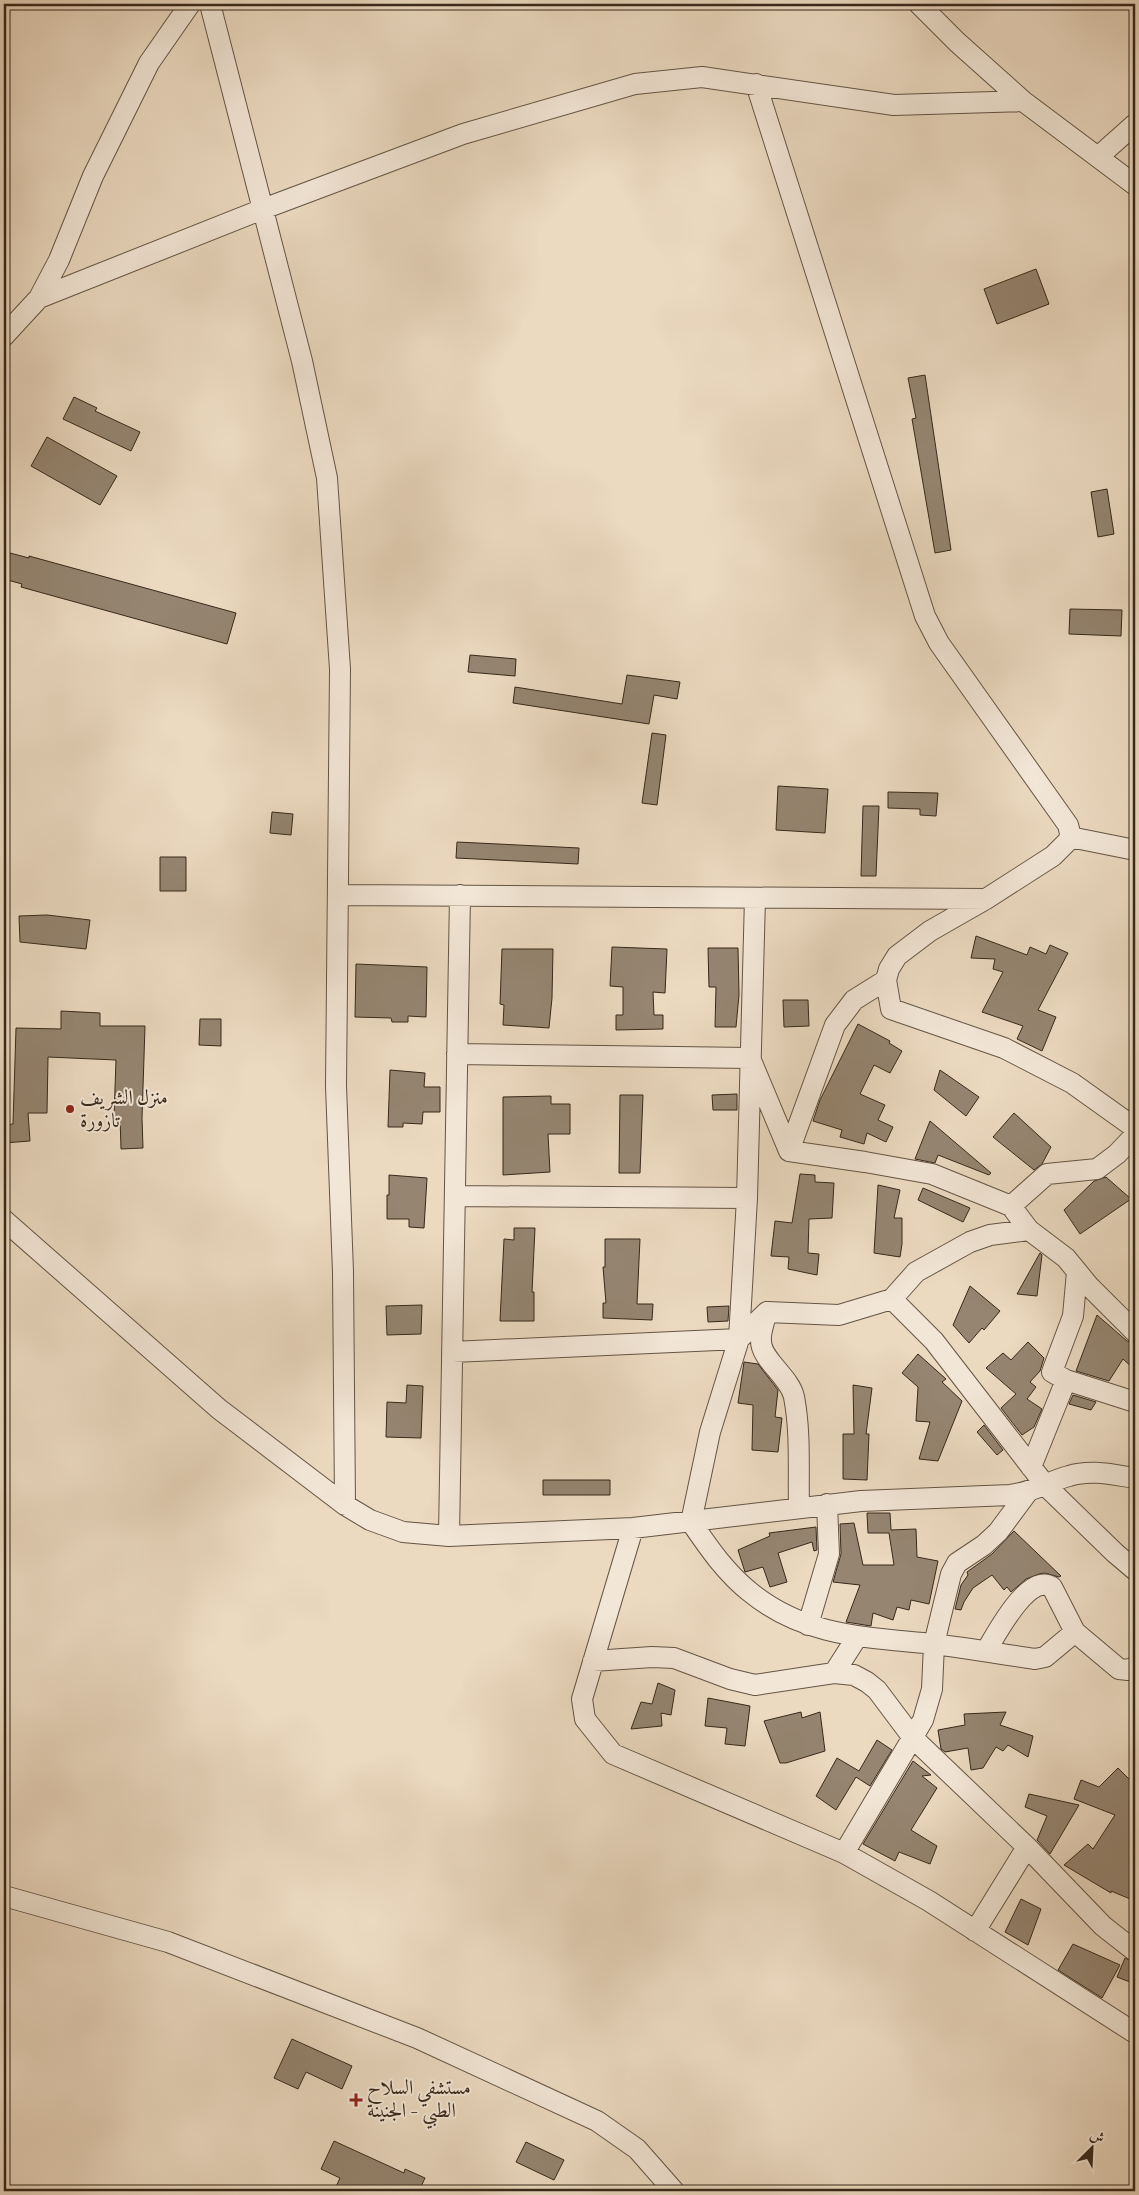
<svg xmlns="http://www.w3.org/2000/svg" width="1139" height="2195" font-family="'Libre Bodoni',Amiri,serif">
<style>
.building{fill:#958571;stroke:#37291b}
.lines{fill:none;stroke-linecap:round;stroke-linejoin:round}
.street-casing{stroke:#645544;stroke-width:22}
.street{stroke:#f2e6d6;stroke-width:20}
.poi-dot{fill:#8f2418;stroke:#f2e6d6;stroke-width:2}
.labels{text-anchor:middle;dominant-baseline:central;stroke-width:4;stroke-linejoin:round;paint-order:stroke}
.poi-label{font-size:20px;fill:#37291b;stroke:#f2e6d6;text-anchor:start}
</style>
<rect width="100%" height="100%" fill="#ebd9c0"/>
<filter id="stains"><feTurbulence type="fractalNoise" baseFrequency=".004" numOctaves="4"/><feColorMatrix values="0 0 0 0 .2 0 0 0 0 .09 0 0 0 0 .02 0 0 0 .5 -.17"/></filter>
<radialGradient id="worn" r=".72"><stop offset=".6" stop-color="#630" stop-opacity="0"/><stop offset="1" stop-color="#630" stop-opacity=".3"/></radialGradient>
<path class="building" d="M1036 269 1049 304 997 324 984 289Z
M925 375 951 550 935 553 912 419 916 418 908 378Z
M74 397 97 408 95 411 140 432 131 451 63 419Z
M47 437 117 476 100 505 31 466Z
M1107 489 1114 534 1098 537 1091 492Z
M10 553 29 558V556L236 613 227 644 21 587 22 584 4 579Z
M1070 609 1122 610 1121 636 1069 634Z
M470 655 516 659 515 676 468 672Z
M627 675 680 682 677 699 654 695 649 724 513 703 515 687 622 704Z
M652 733 666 735 657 805 642 803Z
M778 786 828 789 825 833 776 830Z
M888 792 938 793 936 816 920 815V809L888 808Z
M863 806H879L876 876H861Z
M272 812 293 814 291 835 270 833Z
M457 842 579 848 578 864 456 858Z
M160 857H186V891H160Z
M47 915 90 920 86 949 20 942 19 916Z
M976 936 1027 955 1030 947 1046 954 1050 945 1068 953 1038 1010 1056 1017 1042 1051 1017 1039 1023 1026 982 1012 1003 972 993 969 995 959 971 958Z
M612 947 667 949 665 993 653 992 654 1015H663V1029L616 1030V1015H623V987L610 986Z
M708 948H738L739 995 736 1027H715L716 987H709Z
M502 949H553L552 998 549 1028 503 1025 504 1005 500 1004Z
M356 964 427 967 426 1017 408 1016V1022H392L391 1018 355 1017Z
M783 1000H808L809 1026 784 1027Z
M61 1011 100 1013V1026H145L142 1118 143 1148 121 1149 120 1117H114L116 1060 48 1057 47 1113H28L30 1141 4 1143V1125L13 1124 16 1028 61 1029Z
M200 1019H221V1046L199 1045Z
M858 1024 890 1041 889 1043 902 1051 890 1073 874 1065 860 1094 885 1105 878 1120 893 1127 886 1142 867 1133 864 1144 840 1137 842 1130 813 1121 820 1100Z
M390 1070 425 1073 424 1087H440V1112H423L422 1124 403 1123V1127H388Z
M940 1070 979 1097 966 1116 934 1090Z
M737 1094V1110H713L712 1095Z
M620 1095H643L640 1173H619Z
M551 1096V1104H570V1134H548L550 1172 503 1175V1097Z
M1014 1113 1051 1147 1042 1164 1034 1170 993 1137Z
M930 1121 991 1173 989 1175 938 1155 935 1163 915 1159Z
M800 1174 815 1175V1182L834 1183 832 1218 809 1219 808 1253 819 1254 817 1275 788 1269 789 1257 771 1256 775 1221 792 1223Z
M389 1175 427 1178 424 1228 409 1227V1219H387V1195H389Z
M1106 1177 1131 1199 1080 1234 1064 1210 1094 1181Z
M878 1185 900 1190 894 1218H902V1244L900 1257 874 1253Z
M923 1188 970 1208 963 1222 918 1200Z
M514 1228H535L532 1292H534V1321H500L504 1239 514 1240Z
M605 1239H640L637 1304H653L652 1320 603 1318V1303H606L603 1267H605Z
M1040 1253 1042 1255 1037 1296 1017 1294Z
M970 1286 1000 1311 984 1330 982 1328 969 1343 953 1325Z
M422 1305 421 1334 387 1335 386 1306Z
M729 1306 728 1321 708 1322 707 1307Z
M1097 1315 1127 1341 1135 1344V1370L1123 1359 1109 1381 1076 1371Z
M1028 1342 1044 1358 1040 1371 1030 1382 1036 1387 1027 1399 1042 1409 1034 1427 1022 1435 1001 1408 1016 1394 986 1368 1003 1353 1011 1360Z
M918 1354 946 1379 942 1382 962 1401 938 1461 919 1459 930 1422 916 1421 918 1387 902 1373Z
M744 1362 758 1364 778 1390 775 1417 782 1418 778 1452 752 1450 753 1405 738 1403Z
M407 1385 423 1386 421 1438 386 1437 387 1402 406 1403Z
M853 1385 872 1388 866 1434H869L867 1480 843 1479V1434H854Z
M1073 1395 1096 1402 1091 1410 1069 1404Z
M984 1425 1003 1450 997 1455 977 1432Z
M543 1480H610V1495H543Z
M867 1513H890L891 1530 916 1529 917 1557 938 1561 929 1604 911 1600 909 1610 897 1607 893 1620 873 1613 871 1626 846 1622 860 1585 833 1582 841 1554 840 1524 854 1523 863 1565H894L889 1533H868Z
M816 1527 817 1550 814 1551 812 1542 778 1553 787 1582 770 1587 763 1567 745 1572 738 1550 770 1536 769 1533Z
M1014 1531 1061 1576 1059 1577 1045 1573 1039 1574 1026 1579 1011 1592 1007 1587 1004 1590 992 1575 973 1588 964 1602 961 1610 955 1609 961 1585 968 1575 967 1572 992 1554Z
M658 1683 675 1690 671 1715 661 1713 662 1726 631 1729 641 1702 652 1704Z
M708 1698 750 1706 745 1746 725 1744 727 1728 705 1726Z
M801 1712 802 1718 820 1712 825 1751 786 1763H780L764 1721Z
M1006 1712 1000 1725 1033 1736 1028 1757 1008 1745 1003 1751 996 1747 983 1768 971 1770 968 1748 945 1752 941 1749 938 1730 965 1725 964 1714Z
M877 1740 892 1750 870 1786 856 1777 836 1810 816 1796 837 1758 859 1771Z
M913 1761 931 1775 922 1776 937 1788 911 1830 937 1846 930 1864 899 1852 895 1861 863 1844Z
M1118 1768 1135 1785V1901L1111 1891V1893L1064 1865 1088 1844 1093 1849 1115 1815 1074 1799 1081 1780 1099 1787Z
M1029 1794 1079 1805 1050 1854 1037 1840 1047 1816 1025 1807Z
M1021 1899 1041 1909 1028 1945 1005 1932Z
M1073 1944 1120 1965 1102 1998 1058 1970Z
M1125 1958 1135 1963V1984L1117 1977Z
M292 2039 352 2066 342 2089 306 2072 298 2089 274 2078Z
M334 2141 404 2173 405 2169 425 2178 419 2191H334L340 2178 321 2169Z
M526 2142 564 2160 554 2180 516 2162Z"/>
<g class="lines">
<defs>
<path id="street" d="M210 4 302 361 327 478 340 669 336 1086 343 1272 345 1505
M919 4 957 42 1023 101 1135 185
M756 84 925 616 939 643 1068 825 1070 833 1069 840 1053 856 986 899 930 931 897 956 889 969 886 980 891 1009 1004 1048 1072 1083 1135 1128
M1098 157 1135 124
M39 298 263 209 463 134 635 84 702 77 894 105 1023 101
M4 336 39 298 59 260 93 176 149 63 190 4
M1070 837 1135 850
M338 895 986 899
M755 898 747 1198 739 1339 710 1432 691 1522C709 1548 725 1572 750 1592 805 1637 866 1637 933 1644 967 1648 1001 1654 1035 1659L1045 1657 1075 1632
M457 1054 750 1058 789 1151 865 1162 932 1174 1011 1206 1029 1230 1066 1258 1089 1286 1135 1332
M789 1151 835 1025 854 1000 886 980
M455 1196 747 1198
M1011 1206 1047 1174 1097 1169 1117 1154 1135 1135
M4 1220 219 1409 345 1505 370 1520 403 1532 449 1536 633 1528 861 1501 1010 1495C1034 1492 1047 1482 1069 1476 1091 1469 1114 1475 1135 1478
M1077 1272 1073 1316 1052 1372 1066 1380 1135 1402
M892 1299 934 1341 1046 1486 1115 1553 1135 1570
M767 1312C765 1320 760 1332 761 1341 761 1360 790 1377 794 1397 801 1433 798 1472 799 1508
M452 1352 739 1339 767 1312 839 1315 892 1299 916 1272 970 1242 990 1235 1029 1230
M1031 1467 1066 1380
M633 1528 582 1699 585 1719 613 1754 844 1853 929 1901 1135 2033
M449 1536 460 895
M808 1625 829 1554 827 1504
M986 1651C996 1635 1028 1572 1052 1587L1075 1632 1119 1669 1128 1670 1135 1667
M593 1661 652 1657 674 1658 730 1679 755 1685 834 1673 854 1675 867 1682 877 1690 913 1738 1027 1847 1103 1926 1135 1951
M834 1673 857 1637
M844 1853 923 1720 932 1689 934 1644 951 1574 957 1563 984 1545 998 1532 1027 1493
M4 1896 168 1942 417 2038 597 2121 637 2149 674 2191
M975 1931 1027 1847"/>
</defs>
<use href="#street" class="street-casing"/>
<use href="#street" class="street"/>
</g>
<g class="poi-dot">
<circle cx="70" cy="1109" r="5"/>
<path d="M353.5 2092.5h5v5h5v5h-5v5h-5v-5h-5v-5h5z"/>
</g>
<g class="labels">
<g class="poi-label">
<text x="80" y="1098">منزل الشريف<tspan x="80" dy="23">تازورة</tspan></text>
<text x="367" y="2088">مستشفي السلاح<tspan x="367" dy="23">الطبي - الجنينة</tspan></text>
</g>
</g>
<rect width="1139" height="2195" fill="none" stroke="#ebd9c0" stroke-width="20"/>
<rect x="5" y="5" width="1129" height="2185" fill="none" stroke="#37291b" stroke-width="2.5"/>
<rect x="10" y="10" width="1119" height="2175" fill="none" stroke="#37291b"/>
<g transform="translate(1092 2148) rotate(24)" stroke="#f2e6d6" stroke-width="4" paint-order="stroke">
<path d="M0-4L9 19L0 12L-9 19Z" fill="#37291b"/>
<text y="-8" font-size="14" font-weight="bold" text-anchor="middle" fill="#37291b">ش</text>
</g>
<rect width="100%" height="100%" filter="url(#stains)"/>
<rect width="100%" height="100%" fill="url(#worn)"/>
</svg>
